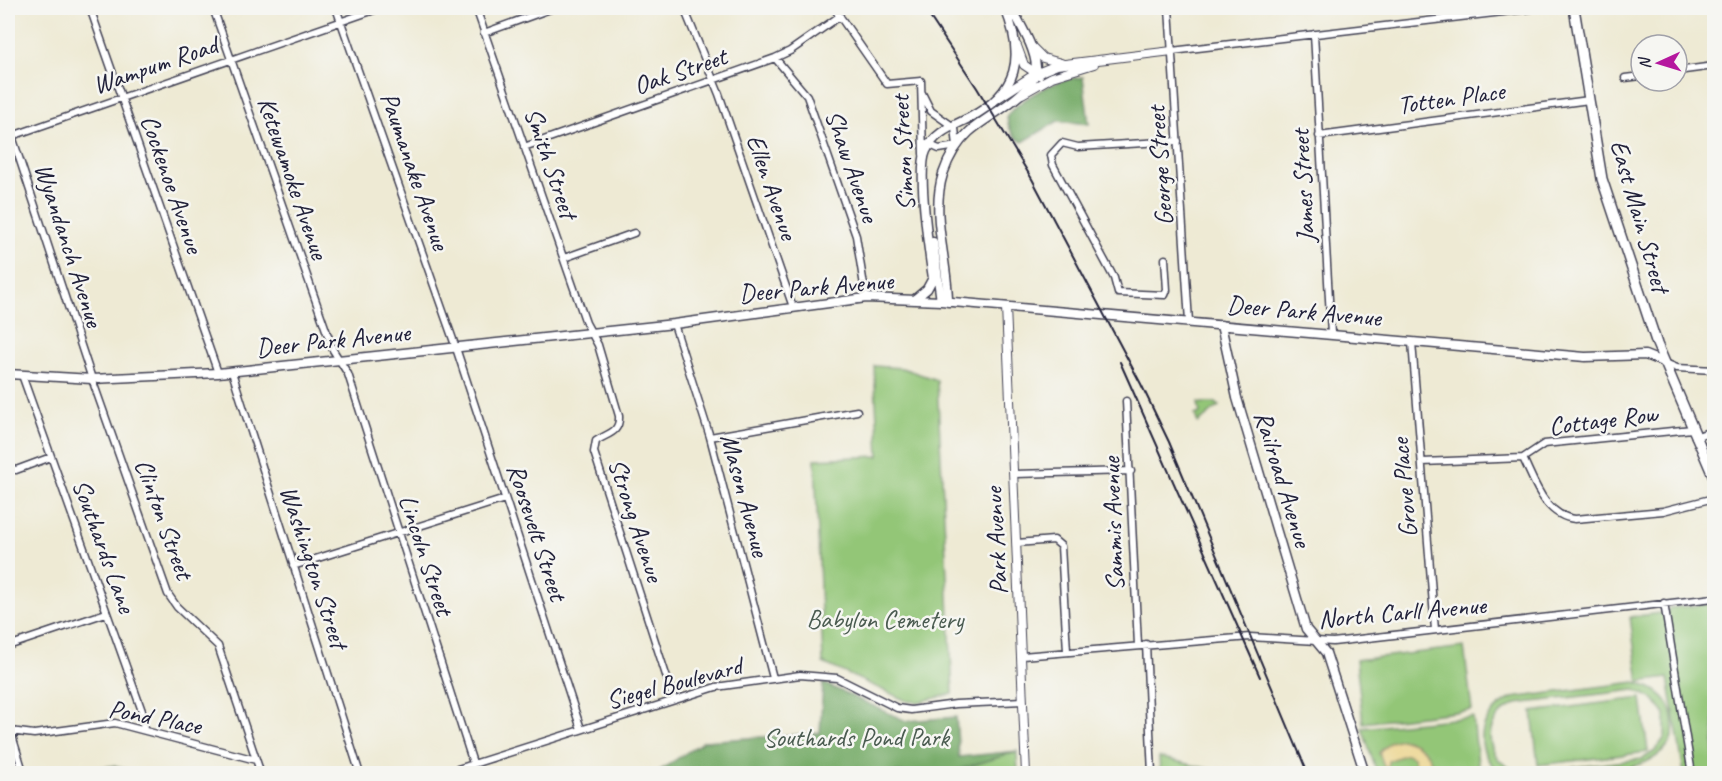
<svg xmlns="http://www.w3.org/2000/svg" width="1722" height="781" font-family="Caveat,sans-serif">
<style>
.green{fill:#93c677;stroke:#5a7459;stroke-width:1.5}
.forest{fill:#76ab68;stroke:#4c6652;stroke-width:1.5}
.sand{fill:#eeda9e;stroke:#887e6c;stroke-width:1.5}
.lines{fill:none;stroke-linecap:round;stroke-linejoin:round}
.minor-casing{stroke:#414052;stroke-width:9}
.tertiary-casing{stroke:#414052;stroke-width:10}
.secondary-casing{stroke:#414052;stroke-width:11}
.primary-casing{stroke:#414052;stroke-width:12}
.minor{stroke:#fff;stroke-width:6}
.tertiary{stroke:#fff;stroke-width:8}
.secondary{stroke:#fff;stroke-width:8}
.primary{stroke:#fff;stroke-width:9}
.rail{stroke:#22223b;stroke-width:2}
.labels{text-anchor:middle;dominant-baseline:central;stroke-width:5;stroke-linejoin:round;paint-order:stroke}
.street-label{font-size:26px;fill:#22223b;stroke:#f6f6f2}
.park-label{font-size:26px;fill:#4a5b50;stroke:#f6f6f2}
</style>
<rect width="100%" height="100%" fill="#f6f6f2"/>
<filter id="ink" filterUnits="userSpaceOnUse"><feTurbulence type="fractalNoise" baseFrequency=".0167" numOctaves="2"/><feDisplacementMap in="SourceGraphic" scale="12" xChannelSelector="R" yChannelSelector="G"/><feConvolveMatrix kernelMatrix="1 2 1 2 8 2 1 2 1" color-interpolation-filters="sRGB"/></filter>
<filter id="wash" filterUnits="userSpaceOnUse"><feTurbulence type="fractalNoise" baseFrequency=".008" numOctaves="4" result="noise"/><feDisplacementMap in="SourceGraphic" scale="24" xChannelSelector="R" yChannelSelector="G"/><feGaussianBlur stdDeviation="1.35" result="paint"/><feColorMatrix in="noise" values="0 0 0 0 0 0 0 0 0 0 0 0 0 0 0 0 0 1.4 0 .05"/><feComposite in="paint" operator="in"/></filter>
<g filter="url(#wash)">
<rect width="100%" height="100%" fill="#eeead4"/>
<path class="green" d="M874 366 902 368 937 380 953 694 918 702 907 701 823 663 815 459 879 456Z
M1198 403H1216L1219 406 1198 423 1195 415 1200 413Z
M1714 604V773H1684L1668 678 1639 682 1630 617 1668 612V608Z
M1464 647 1472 710 1363 723 1356 660Z
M1635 682C1653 687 1670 697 1673 717 1684 781 1571 774 1528 773L1642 759 1655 751 1665 737V715L1655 700 1635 690 1516 704C1476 721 1485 768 1527 773H1500C1471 747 1478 716 1512 698Z
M1641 698 1648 752 1538 765 1532 712Z
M1473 717 1479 773H1377L1362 728Z
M1017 753 1018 773H859Z
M1159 757 1225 773H1160Z"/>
<path class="forest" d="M1083 77 1089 124 1058 121 1023 142C1013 138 1007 126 1007 115 1026 95 1056 79 1083 77Z
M823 683 906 721 956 717 959 757 1018 751 949 773H656L704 741 820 733Z
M113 766 139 773H55Z"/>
<path class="sand" d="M1401 739C1419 743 1433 754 1433 773H1417L1413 757 1407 754 1388 761 1387 773 1379 753 1390 742Z"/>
</g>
<g filter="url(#ink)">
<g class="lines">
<defs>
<path id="minor" d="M90 8 218 373
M213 8 333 350 348 374 473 763
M336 8 456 348 581 729
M476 8 586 323 598 345 619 416C620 433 608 433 596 441L594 452 674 700
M684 8 719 94 793 307
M834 8 887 84 921 81 923 154
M1169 8 1189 322
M484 33 553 8
M1314 34 1331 334
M1172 51 1537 8
M775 58 807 96 856 236 866 298
M1677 71 1714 66
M1625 78 1641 76
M922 93 931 111 955 128 957 146 939 149 926 143
M8 124 92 379 168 594 177 607 218 646 261 774
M12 136 380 8
M1319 136 1589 100
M524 147 775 58 790 51 840 16
M564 258 634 233
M1165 259 1167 290 1165 295 1118 293 1114 278 1053 165 1051 155 1062 143 1078 147 1178 141
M674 324 710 437 773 678
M1412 342 1435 630
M1665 363 1677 368 1714 370
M232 372 360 774
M22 375 142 711 144 730
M1126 401 1138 645
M710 437 857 411
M1695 437 1714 430
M1523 458C1535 483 1545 516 1575 519L1663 511 1714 498
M1422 462 1523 458 1544 444 1692 429
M8 468 16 470 51 457
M1014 474 1131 471
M1017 543 1054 540 1061 546 1067 651
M293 566 505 499
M1664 603 1692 774
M1146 644 1152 774
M8 646 106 613
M1022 656 1250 637 1333 642 1714 598
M8 723 22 768
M10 731 34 734 115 723 256 760
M442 774 716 687 800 675 837 678 897 708 911 710 956 704 1023 701"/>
<path id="tertiary" d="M1017 46 1024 65 1039 75
M1033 48 1043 58 1061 63
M1022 94 1052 77 1094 64
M995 100 1035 74 1057 65 1172 51
M1006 307 1026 774"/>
<path id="secondary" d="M933 242 941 301
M915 299 927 289 933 278C929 253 917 170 926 151 935 132 951 127 969 118 1019 92 1025 57 1005 8
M948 302C948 260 930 215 943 174 948 159 957 143 969 132 986 116 1037 93 1036 67 1035 47 1020 25 1012 8
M1221 325 1237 398 1306 629 1326 653 1365 774
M8 374 92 379 218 373 674 324 866 298 941 301 1585 357 1645 355 1665 363"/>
<path id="primary" d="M1574 8 1602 179 1657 344 1714 478"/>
</defs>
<use href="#minor" class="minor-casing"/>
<use href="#tertiary" class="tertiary-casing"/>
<use href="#secondary" class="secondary-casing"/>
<use href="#primary" class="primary-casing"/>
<use href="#minor" class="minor"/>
<use href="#tertiary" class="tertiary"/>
<use href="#secondary" class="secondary"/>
<use href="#primary" class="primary"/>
<path class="rail" d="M924 8 977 88 1032 179 1141 384 1169 442 1308 774
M1120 362 1260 677"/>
</g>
</g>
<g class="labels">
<g class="street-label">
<text transform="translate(155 65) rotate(-19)">Wampum Road</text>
<text transform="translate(680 71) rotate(-19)">Oak Street</text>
<text transform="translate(1451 98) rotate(-8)">Totten Place</text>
<text transform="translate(903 153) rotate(-93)">Simon Street</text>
<text transform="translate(551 163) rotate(71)">Smith Street</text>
<text transform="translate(852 166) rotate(71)">Shaw Avenue</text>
<text transform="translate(1160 166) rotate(-94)">George Street</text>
<text transform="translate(415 171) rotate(71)">Paumanake Avenue</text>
<text transform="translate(293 178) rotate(71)">Ketewamoke Avenue</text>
<text transform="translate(172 184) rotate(71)">Cockenoe Avenue</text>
<text transform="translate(1303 186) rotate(-93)">James Street</text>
<text transform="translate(772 187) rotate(71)">Ellen Avenue</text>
<text transform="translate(1640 216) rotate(74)">East Main Street</text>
<text transform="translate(69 245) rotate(72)">Wyandanch Avenue</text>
<text transform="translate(816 287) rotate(-5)">Deer Park Avenue</text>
<text transform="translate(1304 311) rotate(5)">Deer Park Avenue</text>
<text transform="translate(333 340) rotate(-6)">Deer Park Avenue</text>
<text transform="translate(1603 420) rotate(-7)">Cottage Row</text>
<text transform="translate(1283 479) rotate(73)">Railroad Avenue</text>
<text transform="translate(1404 488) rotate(-95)">Grove Place</text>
<text transform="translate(745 495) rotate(75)">Mason Avenue</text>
<text transform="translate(164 519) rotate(70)">Clinton Street</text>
<text transform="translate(636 520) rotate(72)">Strong Avenue</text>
<text transform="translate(1113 524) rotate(-92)">Sammis Avenue</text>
<text transform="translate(537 532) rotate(72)">Roosevelt Street</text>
<text transform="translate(996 541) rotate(-93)">Park Avenue</text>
<text transform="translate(104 546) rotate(70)">Southards Lane</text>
<text transform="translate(426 555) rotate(72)">Lincoln Street</text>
<text transform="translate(314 567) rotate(72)">Washington Street</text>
<text transform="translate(1402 612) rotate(-5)">North Carll Avenue</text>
<text transform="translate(674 683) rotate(-15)">Siegel Boulevard</text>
<text transform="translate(155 717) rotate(11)">Pond Place</text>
</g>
<g class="park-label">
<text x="885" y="619">Babylon Cemetery</text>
<text x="856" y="737">Southards Pond Park</text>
</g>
</g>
<rect width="1722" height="781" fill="none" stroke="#f6f6f2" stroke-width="30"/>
<g transform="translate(1659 63) rotate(266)"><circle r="28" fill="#f6f6f2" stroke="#a1a1a9" stroke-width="1.5"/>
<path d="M0-4.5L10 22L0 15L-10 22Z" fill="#b5179e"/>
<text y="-9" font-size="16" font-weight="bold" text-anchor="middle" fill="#22223b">N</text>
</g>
</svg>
